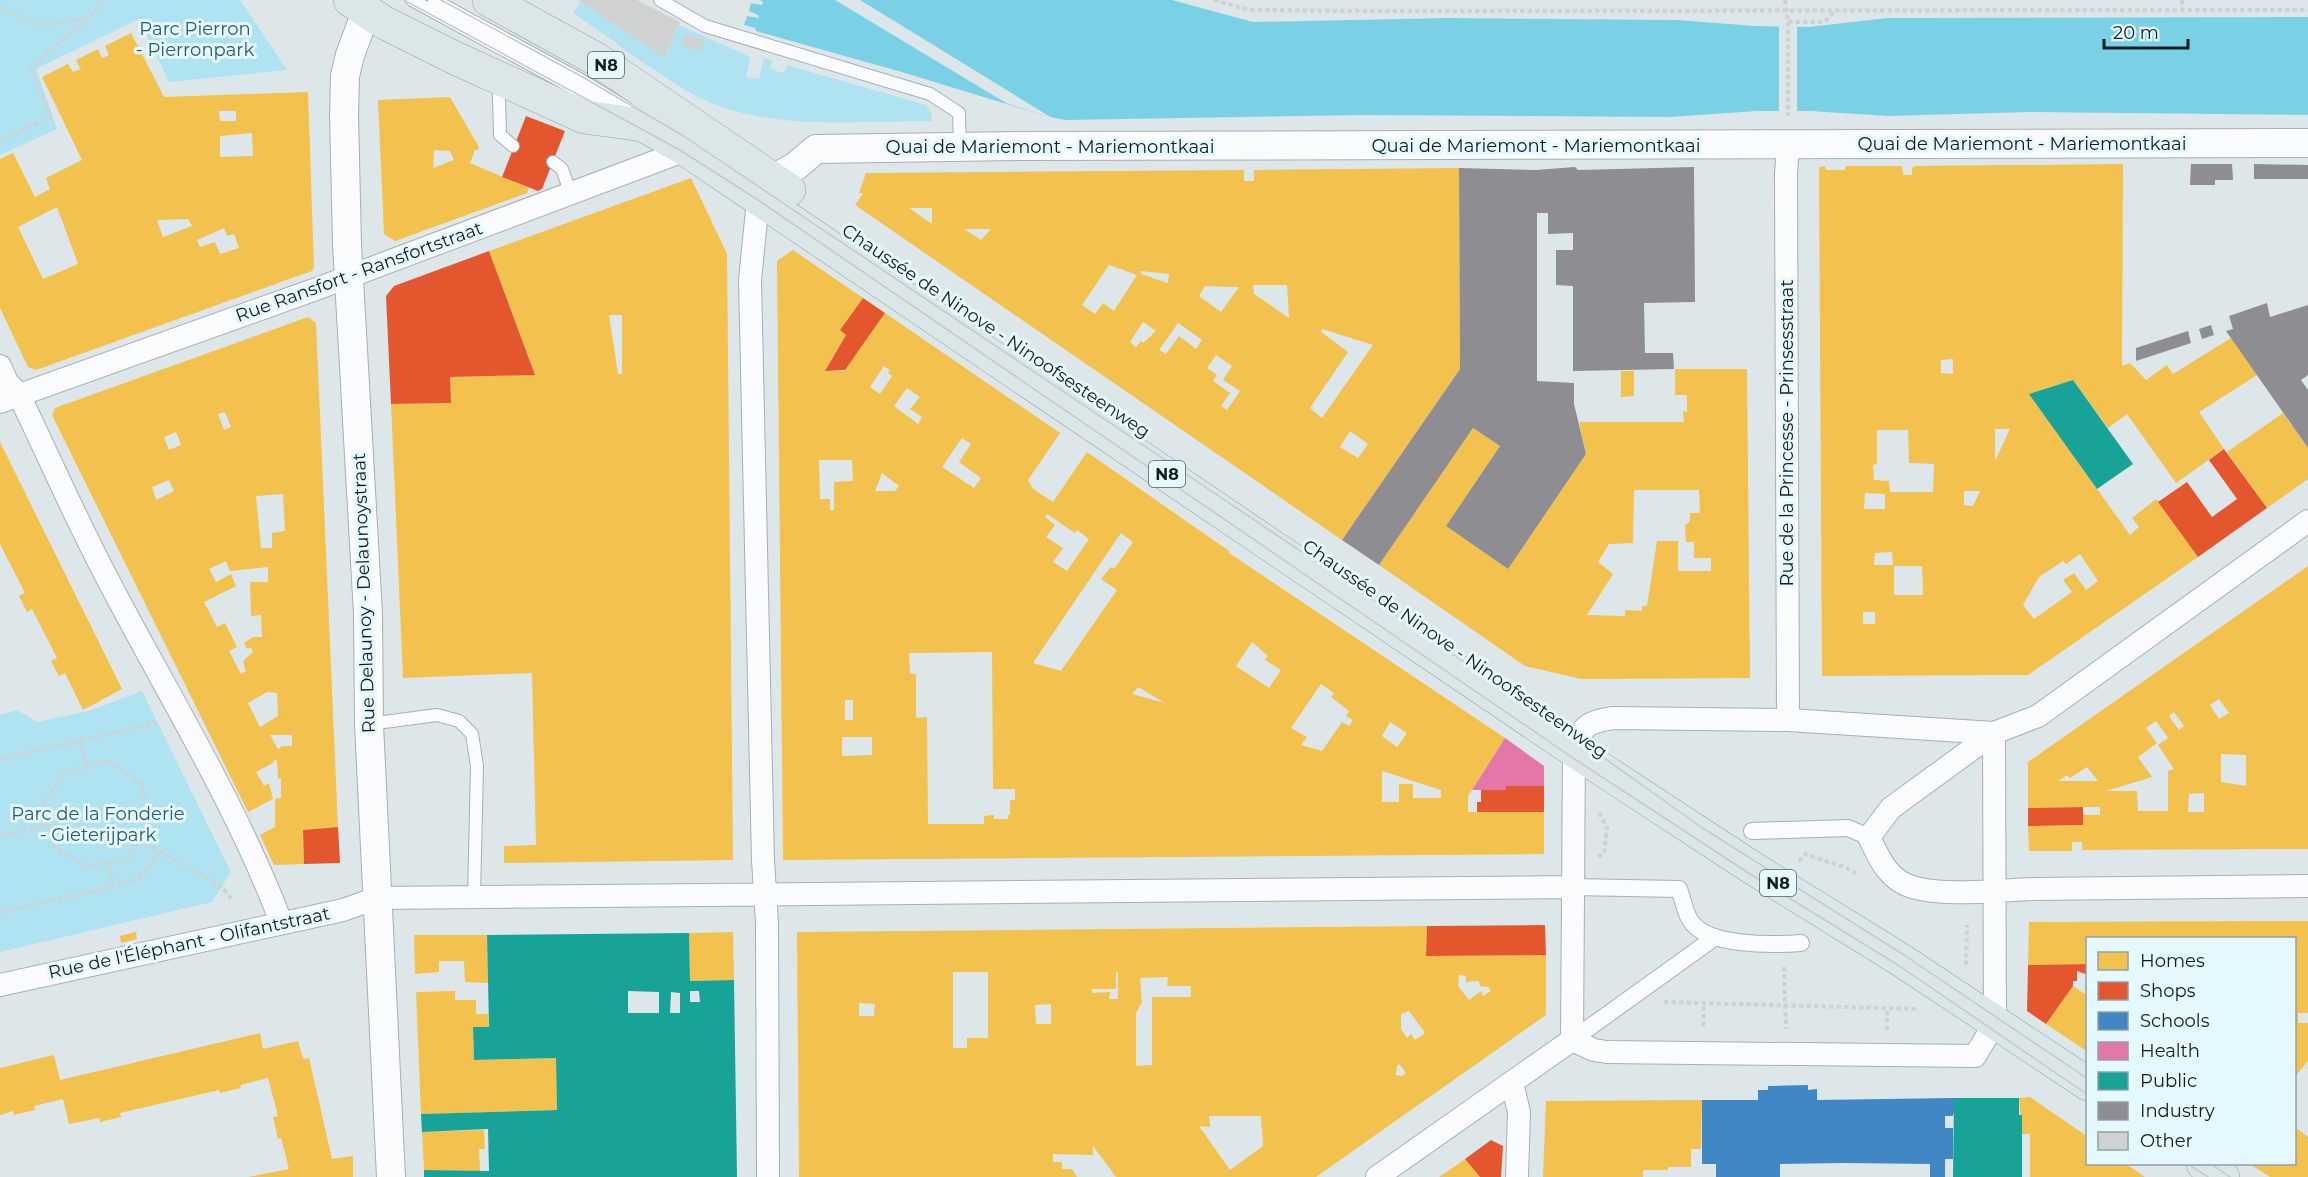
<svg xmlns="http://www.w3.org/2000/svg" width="2308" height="1177" font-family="Montserrat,sans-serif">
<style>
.green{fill:#b0e3f1}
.water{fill:#7ad1e6}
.pier{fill:#dde7ea}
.homes{fill:#f2c14e;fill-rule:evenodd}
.shops{fill:#e4572e}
.schools{fill:#3f88c5}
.health{fill:#e377a8}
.public{fill:#17a398;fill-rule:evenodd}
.industry{fill:#8d8d92}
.building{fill:#d0d1d1}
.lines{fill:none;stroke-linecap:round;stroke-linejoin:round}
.service-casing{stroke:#a7afb2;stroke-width:14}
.pedestrian-casing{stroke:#a7afb2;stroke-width:18}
.minor-casing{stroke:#a7afb2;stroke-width:24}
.tertiary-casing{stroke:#a7afb2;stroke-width:30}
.primary-casing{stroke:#8ca3a9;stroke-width:34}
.path{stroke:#cfd2d3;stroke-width:4;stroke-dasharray:4.5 3;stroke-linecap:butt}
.service{stroke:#fafbfc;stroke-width:12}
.pedestrian{stroke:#fafbfc;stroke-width:16}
.minor{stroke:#fafbfc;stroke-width:22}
.tertiary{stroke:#fafbfc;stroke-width:28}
.primary{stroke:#dae6e8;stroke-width:33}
.tram{stroke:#c6c9cb;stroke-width:1.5}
.labels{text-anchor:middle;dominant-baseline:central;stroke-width:6;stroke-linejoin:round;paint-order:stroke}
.shield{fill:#e4f8fd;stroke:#545f62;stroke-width:1.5}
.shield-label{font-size:16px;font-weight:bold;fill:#161d1f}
.park-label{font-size:18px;fill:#2a5c69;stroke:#e4f8fd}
.street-label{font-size:18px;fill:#161d1f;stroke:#e4f8fd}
</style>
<rect width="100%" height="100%" fill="#dde7ea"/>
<path class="green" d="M0 0H240L287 70 169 82 139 19 36 69 57 129 0 155Z
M581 2 664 58 679 25 750 57 746 77 759 79 764 58 772 61 770 69 784 73 787 65 926 105 931 113 932 121C855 121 764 132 694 95 652 71 613 40 573 13Z
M142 691 231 872 212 902 0 952V715L17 710 37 722 89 711Z"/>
<path class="water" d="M760 0H1172L1253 22 1447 18 1677 20 1755 26 1809 27 1888 18 2308 17V115L2029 112 1888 116 1810 111H1757L1670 117 1363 115 1065 120 1046 116 905 73 756 31 755 28 744 25 747 16 759 18 758 15 749 11 751 3 762 5 763 2Z"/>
<path class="pier" d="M835 0H860L1052 118 1006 103Z
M1779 23 1797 24V114H1779Z"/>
<path class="homes" d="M131 33 164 97 308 92 314 267 312 271 292 278 36 370 28 367 0 308V159L13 153 35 197 50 189 46 178 82 160 42 77 68 64 73 72 81 69 76 60 98 49 102 58 109 55 105 46ZM219 111H236V121H220ZM252 133 253 156 220 157V136ZM57 207 78 264 43 279 18 227ZM188 219 192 226 163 237 157 220ZM224 228 227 236 234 234 239 248 220 254 215 242 200 247 197 240Z
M450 97 479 147 478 150H475L470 163 529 188 527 193 395 241 384 234 378 100ZM434 150 450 151 454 160 433 168Z
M2123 164 2122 366 2130 363 2146 380 2167 365 2173 374 2231 338 2257 375 2199 412 2224 449 2176 483 2127 414 2108 428 2073 380 2029 394 2130 535 2139 527 2132 518 2156 499 2198 557 2028 675 1822 676 1819 167 1825 166 1826 170H1845L1846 166H1902L1903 175H1912V168L1915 166ZM1953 359V374L1941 373V360ZM1995 429H2010L1995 461ZM1877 430H1908L1909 463 1934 464 1933 492H1890L1889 481 1874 480 1873 465 1877 464ZM1964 491H1980L1973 506 1964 505ZM1865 493 1885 494V509H1864ZM1892 552 1893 565H1874L1875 553ZM2080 554 2098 581 2086 590 2074 573 2063 580 2072 592 2034 619 2023 605 2039 577 2063 561 2066 564ZM1894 566H1922L1923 595H1894ZM1863 612H1875V624H1863Z
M1459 168 1460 369 1342 540 855 205 863 193H859L866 173 1244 170V181H1254V170ZM909 208H932V224ZM964 229H991L981 240ZM1109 265 1137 275 1114 311 1103 303 1095 314 1082 305ZM1141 271 1169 274 1168 283 1141 274ZM1253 285H1287L1289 318 1254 294ZM1205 286 1230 287H1239L1221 312 1199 296ZM1143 322 1156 331 1143 343 1141 341 1136 347 1130 342ZM1178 323 1202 340 1196 349 1179 336 1166 354 1159 350ZM1322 329 1373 345 1322 418 1310 408 1348 352 1321 332ZM1216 355 1232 366 1223 380 1240 391 1227 410 1221 406 1230 393 1213 381 1217 375 1207 368ZM1350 431 1368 444 1358 458 1340 447Z
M691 178 727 254 733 860 504 863V846L536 845 532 673 403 678 391 404 451 403 450 377 535 375 489 251ZM609 315H622V374H618Z
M793 250 863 298 840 330 846 335 825 371H844L885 313 1060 433 1028 480 1033 489 1053 502 1087 452 1229 551V553L1505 738 1468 796V812H1544V854L783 860 777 261ZM884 366 890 370 888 373 892 376 880 394 870 387ZM907 388 920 397 910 409 922 417 918 424 894 406ZM962 438 971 444 959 462 981 478 974 488 942 467ZM819 460H852L853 481 834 482V510H830V499H820ZM882 473 899 486 895 491H875ZM1047 514 1075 533 1077 530 1089 539 1067 571 1053 562 1063 548 1046 537 1055 525 1045 517ZM1121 533 1133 542 1114 569 1111 567 1101 579 1117 590 1061 671 1033 663ZM1252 642 1268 656 1265 660 1281 670 1269 688 1236 666ZM992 652 993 789H1015V800H1010V815H1008V819H994V815L984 816V824H928L927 717 916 718V674H910L909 653ZM1321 684 1334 693 1331 697 1349 711 1346 716 1353 720 1349 726 1342 722 1322 751 1301 745 1307 737 1291 728ZM1138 687 1165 703 1132 694ZM845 700H853V720H845ZM1390 722 1407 733 1397 747 1382 736ZM842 737H872V755L842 756ZM1382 771 1441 790V798H1413V784H1399V802H1382Z
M308 317 316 323 338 827 303 830 304 864 274 865 260 835 275 827V799L281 798V778L278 779 277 760 273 761V763L256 772 264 786 269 783 273 799 248 812 52 415 55 408ZM225 412 231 427 224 430 218 414ZM176 432 181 445 169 450 164 437ZM169 480 174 491 156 500 152 487ZM283 494 285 531 272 533V548H261L256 496ZM226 561 230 571 268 567V582H250L251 616 261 615 262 637H253L244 643 247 649 251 647 253 652 245 659 243 662 246 671 241 674 229 651 237 647 225 623 217 627 204 602 236 586 231 574 216 582 209 569ZM267 692 277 693 278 716 260 727 248 703ZM270 735H292V746H282L278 749Z
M1675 369H1747L1750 678 1581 679 1525 666 1379 565 1473 428 1500 446 1446 526 1508 569 1586 454 1579 422H1684L1683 411 1687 412V395H1675ZM1634 490H1699L1700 513H1690V521L1685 525 1686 542H1694V558H1711V571H1678V541H1657L1647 606H1642V611L1625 610V616L1587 615 1613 574 1598 562 1609 544 1633 543Z
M1621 371H1634V396L1621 397Z
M2283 413 2308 448V479L2267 508 2227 452Z
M0 442 122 689 83 710 65 673 59 676 51 661 57 658 32 609 27 612 19 596 25 593 0 544Z
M2308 566V849L2082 850V842H2072V851H2029L2028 826 2083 825 2082 815H2100V807L2028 808V762ZM2219 699 2229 713 2219 719 2210 705ZM2174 712 2184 726 2179 730 2169 716ZM2156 721 2168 738 2158 745 2174 769 2168 771V811H2138L2137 791H2106L2152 777 2138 757 2157 743 2146 728ZM2221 754 2246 755V786L2221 782ZM2087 767 2098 781H2058L2067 775 2070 778ZM2204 793V812H2188L2189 794Z
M2308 921V1013H2298V1023H2308V1061L2295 1077 2294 938H2088V964L2028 965 2029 922Z
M1427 926 1426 956 1546 955V1015L1316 1177H1116L1093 1146V1155L1053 1154V1162H1062V1169H1072L1077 1177H799L797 932ZM953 972H988V1038H967V1048H953ZM1116 972H1118V999H1109L1110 992 1092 993V989H1116ZM1459 975 1466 976V982L1479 981 1480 986 1488 987 1491 991 1483 996 1481 991 1469 1000 1458 986ZM1168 977 1167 986H1191V997H1152V1065L1136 1066V1013L1142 1002 1140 978ZM859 1003 875 1004 874 1016H859ZM1051 1004V1024H1036L1035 1005ZM1409 1011 1425 1033 1415 1040 1411 1034 1407 1038 1401 1029V1014ZM1399 1064 1406 1073 1402 1076 1396 1075 1397 1066ZM1209 1116H1261L1263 1146 1230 1170 1199 1126 1210 1127Z
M136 932 137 939 121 943 120 936Z
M733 932 734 980 690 981 689 933Z
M414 935H487L488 983 465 982 464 961H439V972L415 974Z
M2073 986 2085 994 2088 991V1052L2046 1024Z
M455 991V1000H476V1014H488L489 1027H473L474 1060 556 1058 557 1110 421 1114 416 992Z
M260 1033 263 1049 298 1041 303 1059 309 1058 332 1159 353 1156V1177H248L289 1169 281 1138 278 1139 273 1117 278 1116 268 1078 240 1085 241 1088 220 1093 219 1090 120 1113 121 1117 100 1122 99 1118 69 1124 63 1099 34 1106 35 1110 14 1115 13 1111 0 1115V1068L54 1055 60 1080Z
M2030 1097 2088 1137V1164H2126L2145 1177H2030V1134H2022L2019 1098Z
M1702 1100 1701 1149H1691V1167H1668V1170H1643V1177H1543L1546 1101Z
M2295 1127 2308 1137V1177H2270L2250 1164H2295Z
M484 1130 485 1149H479L480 1171 424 1170 422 1132Z
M1465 1159 1480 1177H1439L1448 1171Z"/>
<path class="shops" d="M526 116 565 131 542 189 538 191 502 177Z
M489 251 535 375 450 377 451 403 391 404 386 296 394 286Z
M863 298 885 313 845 370 825 371 846 335 840 330Z
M2224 449 2267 508 2198 557 2158 502 2187 482 2212 517 2237 499 2209 460Z
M1506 786H1544V812H1477V802H1481V790H1506Z
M2083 807V825L2028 826V808Z
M338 827 340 863 304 864 303 830Z
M1545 925 1546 955 1426 956 1427 926Z
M2088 964V975L2077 971V981H2073V986L2046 1024 2027 1011 2028 965Z
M1491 1140 1503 1146 1501 1177H1480L1465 1159Z"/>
<path class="schools" d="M1808 1085V1090L1817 1089V1100L1954 1098 1956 1113 1953 1114V1116H1945V1128H1953V1159H1945V1177H1930V1164L1843 1163 1780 1164V1177H1716V1164H1702V1100H1758V1090H1768V1086Z"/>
<path class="health" d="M1505 738 1544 766V786H1506V790H1472Z"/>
<path class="public" d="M2073 380 2133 464 2097 489 2029 394Z
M689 933 690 981 734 980 737 1177H424V1170L489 1171 488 1129 422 1132 421 1114 557 1110 556 1058 474 1060 473 1027H489L487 935ZM628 991 659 992V1013H628ZM690 991H699L700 1002H690ZM671 992 680 993V1013H670Z
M1954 1098H2019V1115H2022V1177H1953Z"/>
<path class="industry" d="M2191 164H2232L2233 180H2215V185H2190Z
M2254 164 2308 165V179H2254Z
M1575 167 1578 170 1694 167 1695 302 1644 303 1645 353H1673L1674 369 1573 371V286L1556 285V250H1573V233L1548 234V213H1537V381L1574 383V404L1586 454 1508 569 1446 526 1500 446 1473 428 1379 565 1342 540 1460 369 1459 168 1536 170Z
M2267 303 2270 317 2308 305V375L2301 380 2308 390V448L2226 331 2233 329 2229 316Z
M2211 325 2214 335 2202 339 2199 329Z
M2188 331 2191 343 2136 361V348Z"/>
<path class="building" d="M578 0H637L680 22 664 58Z
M684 34 704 40 701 51 681 45Z"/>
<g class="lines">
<defs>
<path id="service" d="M412 0 614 110
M434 0 583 81 637 114
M660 0 705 26 930 94 959 113 960 148
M504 83 499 96 500 135 513 146
M553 162 562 169 571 194
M369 724 437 715 459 721 472 734 477 766 474 897"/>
<path id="pedestrian" d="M1752 831 1848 828 1869 837
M1572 887 1679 889C1683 899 1685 912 1690 920 1706 947 1774 945 1801 943
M1572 1040 1714 938"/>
<path id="minor" d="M765 188 758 200 750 280 763 860 767 923 768 1177
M0 366 7 382 19 395C48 455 75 517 106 576 165 690 235 801 281 922
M0 402 319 288 694 147
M2308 521 2038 716 1994 733 1891 808 1869 837C1879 858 1888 880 1912 887 1947 897 1997 890 2034 889 2126 888 2217 887 2308 886
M1613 718 1788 720 1994 733 1995 1023 1975 1056 1607 1052 1594 1050 1572 1040 1574 750C1580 726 1590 721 1613 718Z
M1788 720 1786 174 1788 146
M0 985 343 910 377 898 1572 887
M1512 1083 1519 1112 1517 1177
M1377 1177 1572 1040"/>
<path id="tertiary" d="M366 12 350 55 345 76 344 115 347 244 368 614 369 724 391 1177
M773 179 796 166 816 149 1018 146 2308 143"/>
<path id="primary" d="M350 0 383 22 455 58 584 117 643 125 685 149 1606 772 1751 867 1901 960 2088 1084
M489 0 596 59 789 190
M2203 1164 2223 1177"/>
</defs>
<use href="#service" class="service-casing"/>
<use href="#pedestrian" class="pedestrian-casing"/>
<use href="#minor" class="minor-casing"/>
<use href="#tertiary" class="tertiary-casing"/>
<use href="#primary" class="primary-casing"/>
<path class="path" d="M1214 0 1249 10 1377 11 2308 10
M1785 0 1788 22V116
M2182 0 2183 9
M0 8 40 25 88 18
M1788 22H1824L1834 12
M0 140 51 117 31 68 89 17 105 0
M80 741 86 766
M0 759 157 723
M107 761 141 783 151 823 128 858 85 867 54 846 43 804 64 773Z
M0 836 49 825
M140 840 222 887 233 901
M1598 857 1604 853 1607 828 1599 813
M1799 861 1805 854 1847 868 1859 875
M108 862 113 887
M0 912 113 887 139 879 159 853
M1966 965 1967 925
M1784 967 1786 1029
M1664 1002 1918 1009
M1703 1026 1704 1003
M1887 1030V1008"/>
<use href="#service" class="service"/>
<use href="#pedestrian" class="pedestrian"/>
<use href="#minor" class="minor"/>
<use href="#tertiary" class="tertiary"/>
<use href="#primary" class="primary"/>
<path class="tram" d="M404 0 680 150 758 200 1573 758 1747 872 1898 965 2088 1095
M441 0 579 75 682 135 1406 622 1576 738 1701 827 1904 955 2088 1079
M2188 1164 2208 1177
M2211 1164 2230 1177"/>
</g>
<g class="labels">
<g class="shield">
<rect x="588" y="52" width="36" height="26" rx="4.5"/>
<rect x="1149" y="461" width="36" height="26" rx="4.5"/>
<rect x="1760" y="870" width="36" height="26" rx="4.5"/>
</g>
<g class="shield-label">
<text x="606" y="65">N8</text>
<text x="1167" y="474">N8</text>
<text x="1778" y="883">N8</text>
</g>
<g class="park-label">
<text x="195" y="29">Parc Pierron<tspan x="195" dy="21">- Pierronpark</tspan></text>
<text x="98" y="814">Parc de la Fonderie<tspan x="98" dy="21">- Gieterijpark</tspan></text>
</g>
<g class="street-label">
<text x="2022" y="144">Quai de Mariemont - Mariemontkaai</text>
<text x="1536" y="146">Quai de Mariemont - Mariemontkaai</text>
<text x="1050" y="147">Quai de Mariemont - Mariemontkaai</text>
<text transform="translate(359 272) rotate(-20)">Rue Ransfort - Ransfortstraat</text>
<text transform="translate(996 331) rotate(34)">Chaussée de Ninove - Ninoofsesteenweg</text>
<text transform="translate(1787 433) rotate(-90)">Rue de la Princesse - Prinsesstraat</text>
<text transform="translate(364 593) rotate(-92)">Rue Delaunoy - Delaunoystraat</text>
<text transform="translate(1455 649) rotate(35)">Chaussée de Ninove - Ninoofsesteenweg</text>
<text transform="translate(189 943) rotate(-12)">Rue de l'Éléphant - Olifantstraat</text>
</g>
</g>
<rect x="2086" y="937" width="210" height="228" fill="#e4f8fd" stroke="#92a0a4" stroke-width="1.5"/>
<rect x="2098" y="952" width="30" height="18" fill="#f2c14e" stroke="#92a0a4" stroke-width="1.5"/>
<text x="2140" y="967" font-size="18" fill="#161d1f">Homes</text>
<rect x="2098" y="982" width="30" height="18" fill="#e4572e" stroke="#92a0a4" stroke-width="1.5"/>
<text x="2140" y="997" font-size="18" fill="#161d1f">Shops</text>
<rect x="2098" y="1012" width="30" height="18" fill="#3f88c5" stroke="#92a0a4" stroke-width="1.5"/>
<text x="2140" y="1027" font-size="18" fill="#161d1f">Schools</text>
<rect x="2098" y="1042" width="30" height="18" fill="#e377a8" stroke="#92a0a4" stroke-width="1.5"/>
<text x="2140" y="1057" font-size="18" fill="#161d1f">Health</text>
<rect x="2098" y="1072" width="30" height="18" fill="#17a398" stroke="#92a0a4" stroke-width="1.5"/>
<text x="2140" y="1087" font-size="18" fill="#161d1f">Public</text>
<rect x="2098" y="1102" width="30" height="18" fill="#8d8d92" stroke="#92a0a4" stroke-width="1.5"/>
<text x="2140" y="1117" font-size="18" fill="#161d1f">Industry</text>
<rect x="2098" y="1132" width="30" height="18" fill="#d0d1d1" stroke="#92a0a4" stroke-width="1.5"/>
<text x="2140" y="1147" font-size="18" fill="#161d1f">Other</text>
<path d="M2104 39v9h84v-9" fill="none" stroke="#161d1f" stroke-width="3"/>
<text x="2113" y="39" font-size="18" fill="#161d1f" stroke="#e4f8fd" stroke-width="4.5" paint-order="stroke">20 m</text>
</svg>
